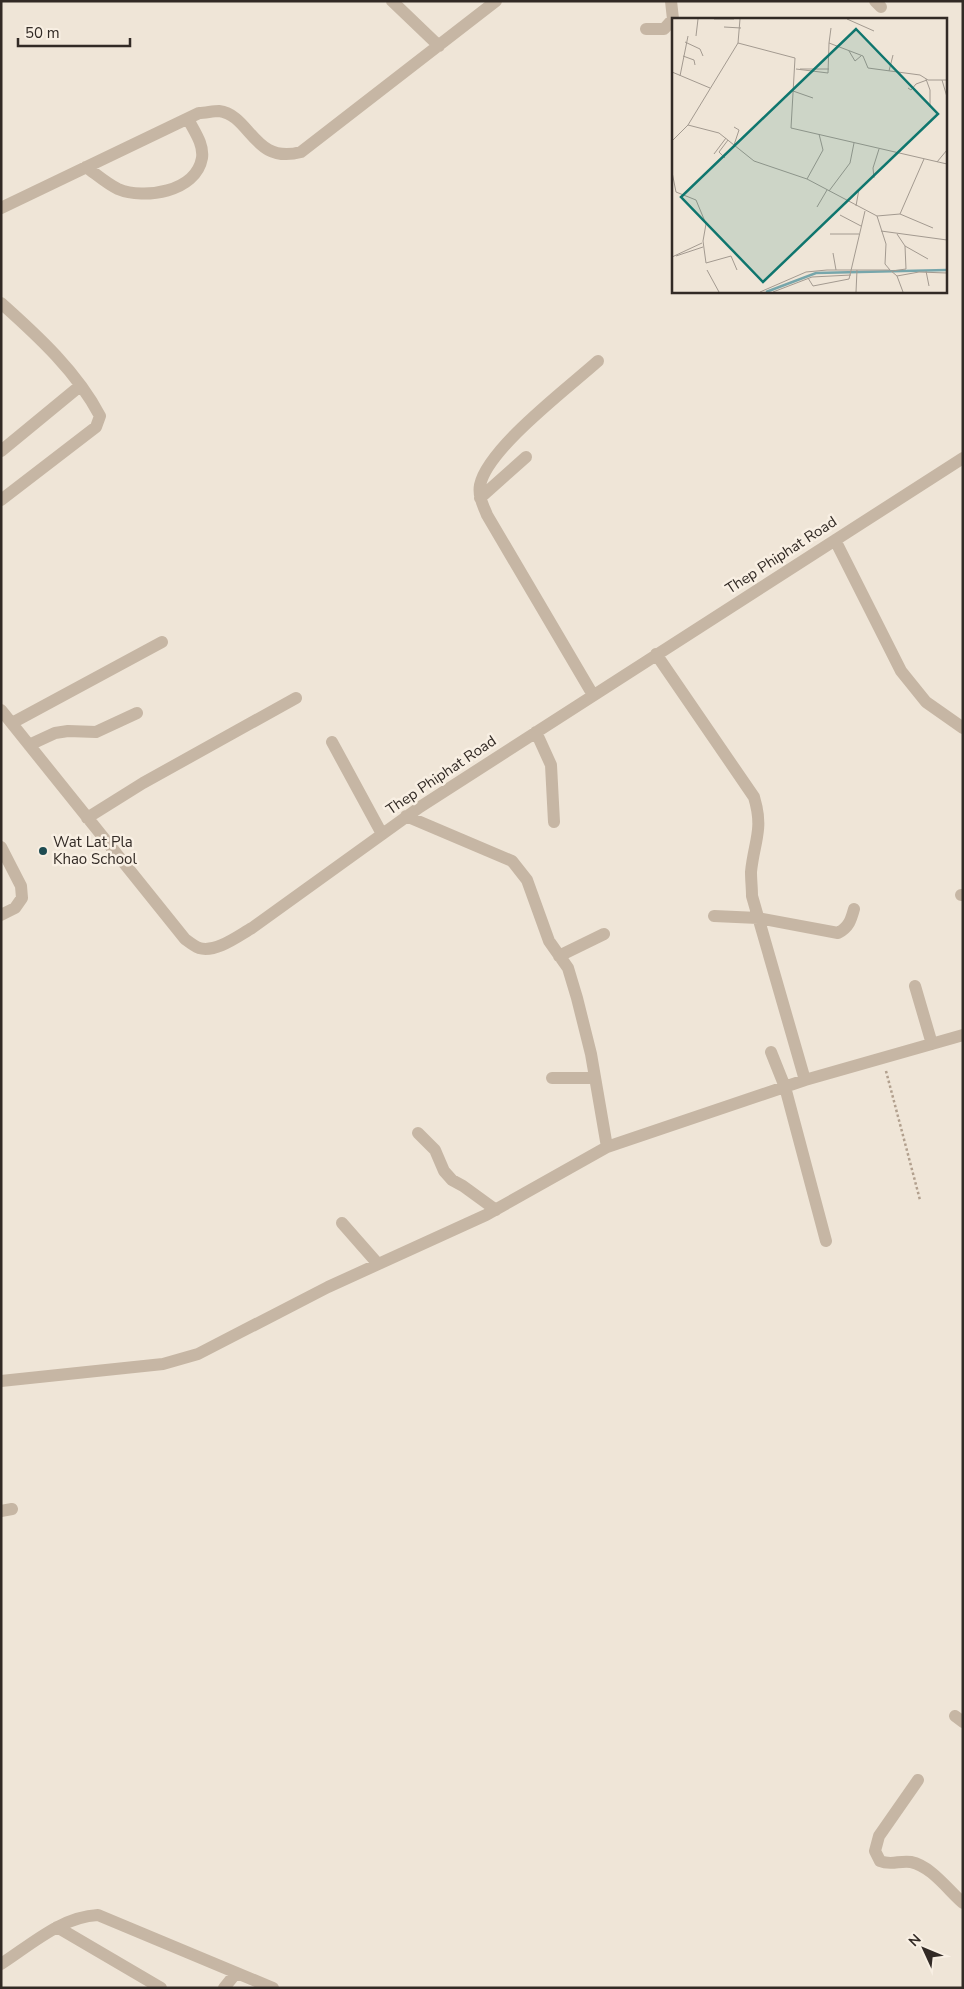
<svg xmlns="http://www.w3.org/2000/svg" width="964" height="1989" font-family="'Nunito Sans',sans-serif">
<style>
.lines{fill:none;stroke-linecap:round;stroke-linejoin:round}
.path{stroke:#b2a08e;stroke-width:2.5;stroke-dasharray:2.5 2.5;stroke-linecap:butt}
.minor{stroke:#c6b6a4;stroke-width:12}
.poi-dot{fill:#1d4b51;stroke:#f8efe3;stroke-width:2}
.labels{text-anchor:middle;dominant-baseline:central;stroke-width:5;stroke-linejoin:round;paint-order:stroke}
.street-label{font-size:15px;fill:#322a25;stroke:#f8efe3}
.poi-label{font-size:15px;fill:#322a25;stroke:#f8efe3;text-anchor:start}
.inset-river{fill:none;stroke:#77a6ab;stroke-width:2.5}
.inset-road{fill:none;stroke:#a39a90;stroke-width:1}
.view{fill:#0f766e;fill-opacity:0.15;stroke:#0f766e;stroke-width:2.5}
.inset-edge{fill:none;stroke:#322a25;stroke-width:2.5}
</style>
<rect width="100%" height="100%" fill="#efe5d7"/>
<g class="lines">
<path class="path" d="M886 1071 920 1200"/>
<path class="minor" d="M392 1 439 46
M671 1 673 19
M875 1 881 7
M646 29H664L673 19
M86 167C96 174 107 184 118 189 144 200 196 192 202 158 204 144 194 131 188 119
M1 208 199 113C205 113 213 111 219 111 251 115 253 165 301 152L496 1
M1 303C38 336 77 372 100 416L96 427 1 500
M1 451 80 386
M480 498 526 457
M835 540 901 671 926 702 963 728
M656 654 754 797C764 830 754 841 751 872 751 880 752 888 752 896L805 1080
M593 695 487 515C483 505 478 496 480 485 488 448 568 388 598 361
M1 710 185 939C189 942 194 946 199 948 216 953 238 936 252 928L420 807 963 458
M12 723 162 642
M536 732 551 765 554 822
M332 742 382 834
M29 745 55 733 68 731 96 732 137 713
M406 816 512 861 527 880 549 941 568 968 577 998 591 1054 607 1147
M87 818 143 783 296 698
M1 847 21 886 22 898 15 908 1 915
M961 895H963
M714 916 758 918 838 933C849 927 851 920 854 909
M559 956 604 934
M915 986 932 1044
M771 1052 785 1087 826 1241
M552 1078H595
M418 1133 435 1150 444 1171 452 1180 463 1186 496 1210
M342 1223 378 1264
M1 1381 163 1364 198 1354 328 1287 486 1215 607 1147 805 1080 963 1035
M1 1511 12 1509
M955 1716 963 1722
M918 1780 879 1836 875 1851 880 1861C891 1866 900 1860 911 1862 931 1866 948 1890 963 1903
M57 1927 161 1988
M1 1964C32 1944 61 1917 98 1915L273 1988
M224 1988 236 1973"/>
</g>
<circle class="poi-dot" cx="43" cy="851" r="5"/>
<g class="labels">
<g class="street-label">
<text transform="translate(781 555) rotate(-33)">Thep Phiphat Road</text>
<text transform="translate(441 775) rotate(-34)">Thep Phiphat Road</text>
</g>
<g class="poi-label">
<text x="53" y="842">Wat Lat Pla<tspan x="53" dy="17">Khao School</tspan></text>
</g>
</g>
<g transform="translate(672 18)">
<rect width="275" height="275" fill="#efe5d7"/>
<path class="inset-river" d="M94 274 144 255 275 252"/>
<path class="inset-road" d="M42 1H62M68 1 66 25 123 40 119 110 275 146M175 1 202 13M52 9 69 10M24 18 26 1M13 24 28 31 31 38M157 25 159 10M177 33 183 43 189 38M11 38 22 42 23 47M124 51 156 55 157 25 191 38 196 50 248 57 256 62H275M128 51H157M217 53 221 37M0 54 38 70M8 58 16 18M254 61 258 72V89M270 62 275 79M236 70 239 72 244 66 255 62M121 73 141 80M16 107 47 115 82 143 135 161 205 198 228 196 261 210M0 123 16 107 66 25M62 127 67 112 62 109M42 136 54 120M53 140 47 134 56 122M265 144 275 132M0 154 4 174 24 182 34 206 31 223 34 245 59 238 65 252M202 160 201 150 207 131M135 161 151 132 147 116M157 173 178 145 182 125M184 188 187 171M145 189 155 172M228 196 252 141M168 197 189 208M205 198 214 226 213 246 218 252M209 213 275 222M158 216H187M225 216 233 228 256 241M161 235 164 252M4 238 31 229M0 239 30 225M35 252 47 274M220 253 234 251 233 228M254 253 257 268M225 258 247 254 275 255M136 260 141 268 177 261 193 193M88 274 134 254 155 252H218L225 258 231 274M101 274 140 259 179 257M184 274 185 252"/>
<path class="view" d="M184 11 266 96 91 264 9 179Z"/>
<rect width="275" height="275" class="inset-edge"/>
</g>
<rect width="964" height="1989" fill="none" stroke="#322a25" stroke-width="5"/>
<g transform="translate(924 1949) rotate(314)" stroke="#f8efe3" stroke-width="4" paint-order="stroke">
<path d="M0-4L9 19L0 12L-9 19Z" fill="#322a25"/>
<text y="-8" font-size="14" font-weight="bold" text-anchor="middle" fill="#322a25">N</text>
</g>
<path d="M18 38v8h112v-8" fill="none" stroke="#322a25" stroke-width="2.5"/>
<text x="25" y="38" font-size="15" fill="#322a25" stroke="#f8efe3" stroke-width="4" paint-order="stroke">50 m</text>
</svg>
